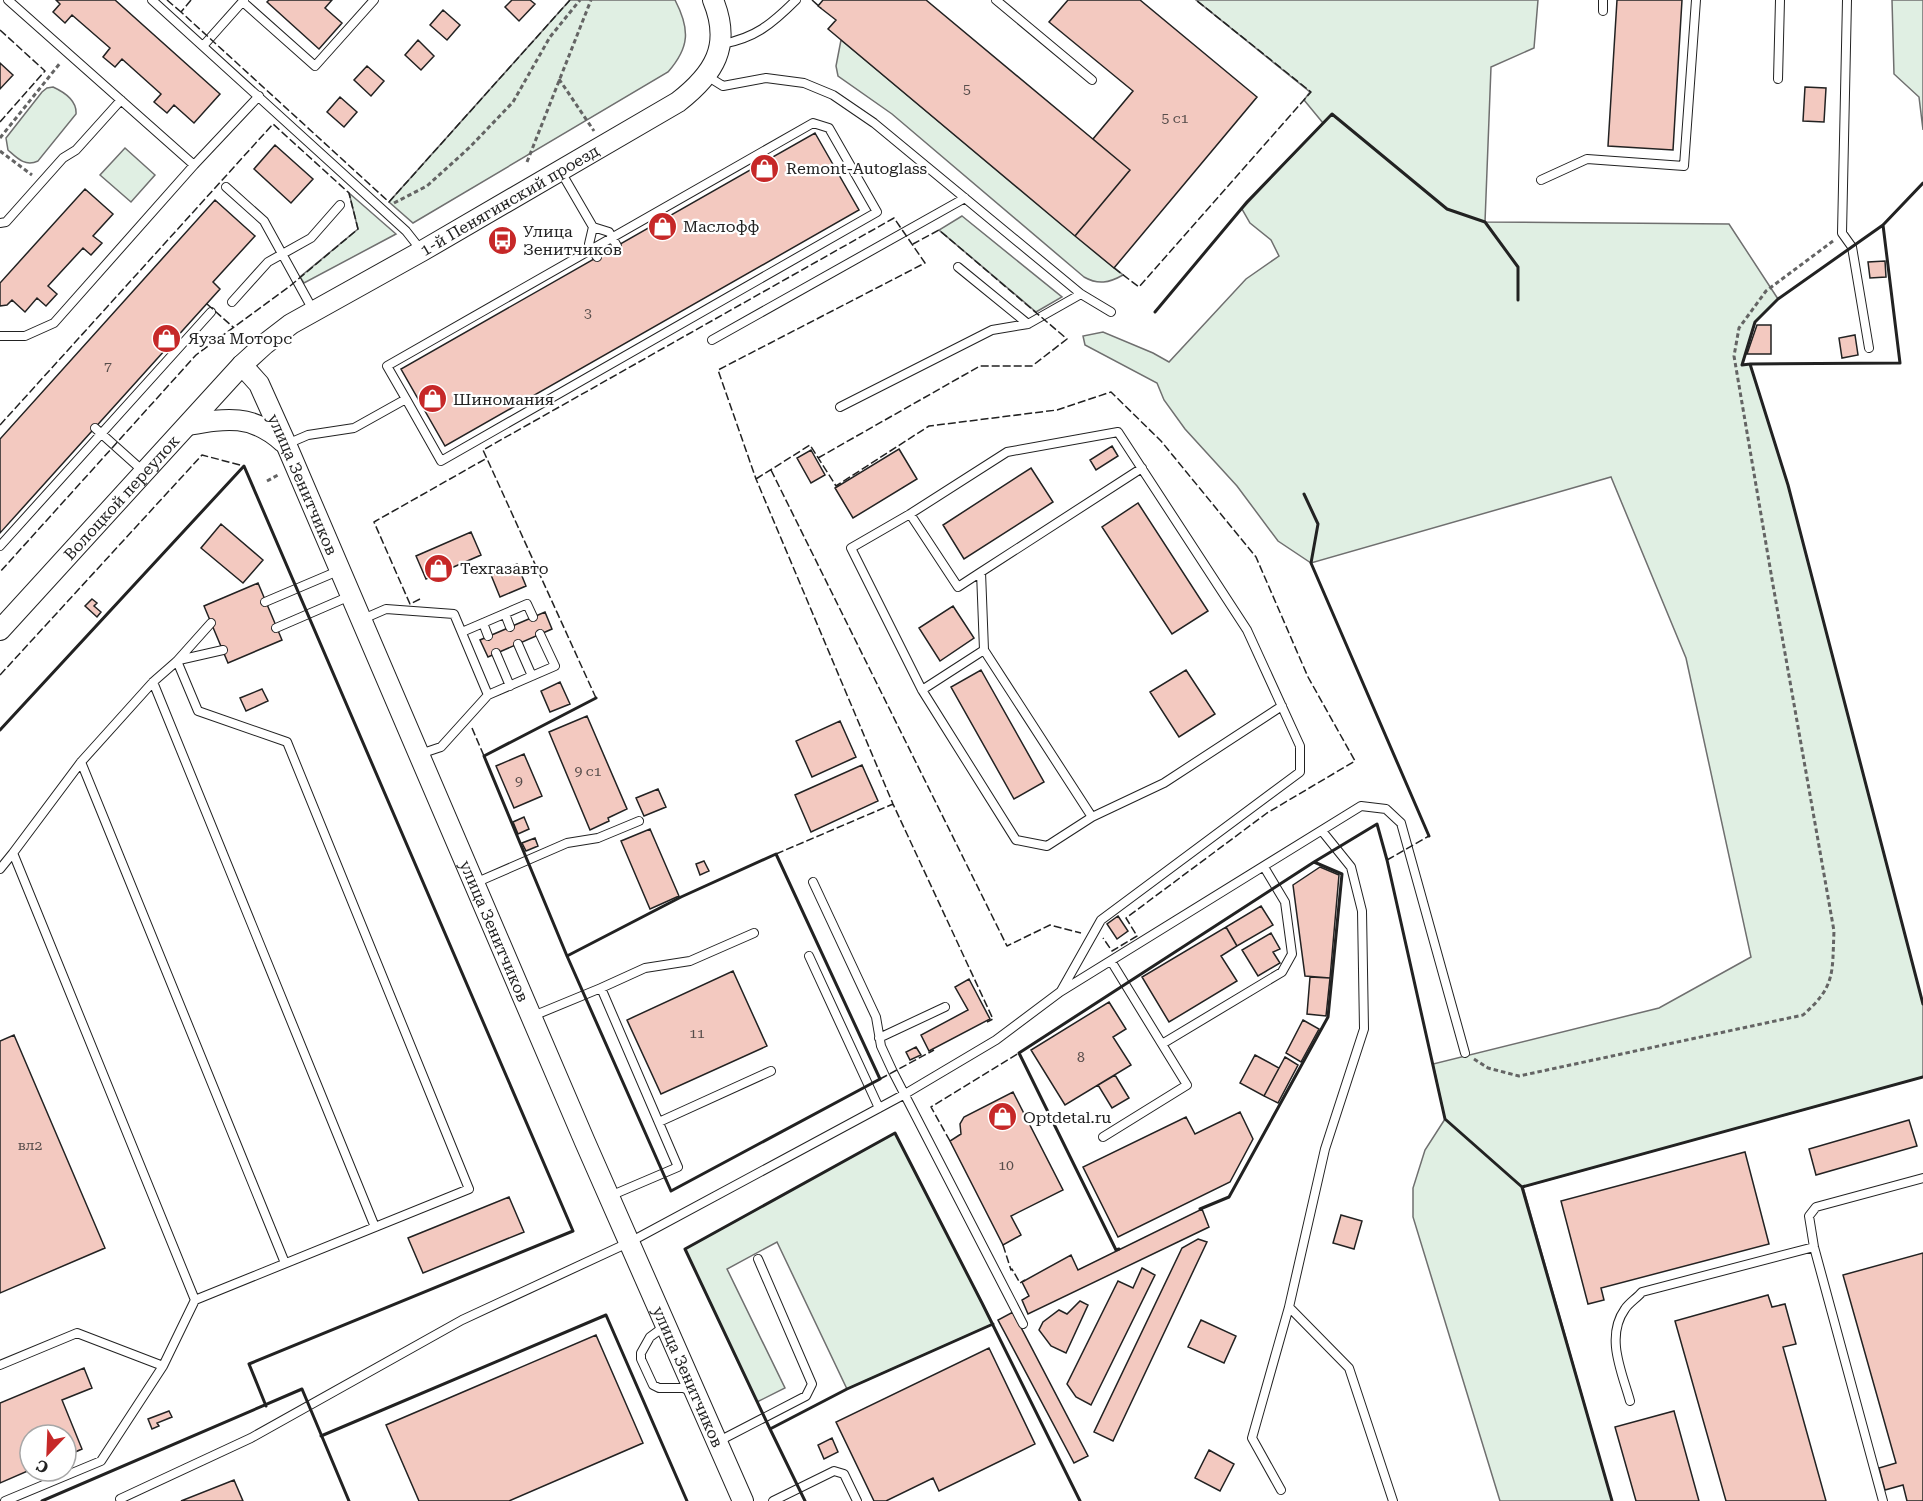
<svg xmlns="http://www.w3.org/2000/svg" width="1923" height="1501" font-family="'Roboto Serif',serif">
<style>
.green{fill:#e0efe3;stroke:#6f6f6f;stroke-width:1.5}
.building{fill:#f3c9c0;stroke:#222;stroke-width:1.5}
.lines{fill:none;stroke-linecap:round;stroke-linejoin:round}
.service-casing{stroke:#222;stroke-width:10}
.tertiary-casing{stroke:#222;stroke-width:22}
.path{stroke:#646464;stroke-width:3;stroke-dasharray:4.5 3;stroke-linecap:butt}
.service{stroke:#fff;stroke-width:8}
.tertiary{stroke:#fff;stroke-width:20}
.fence{stroke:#222;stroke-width:1.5;stroke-dasharray:8 3;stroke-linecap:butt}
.wall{stroke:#222;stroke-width:3}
.labels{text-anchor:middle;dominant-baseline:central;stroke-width:4.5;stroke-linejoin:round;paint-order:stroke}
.number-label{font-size:14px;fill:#564c4a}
.poi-label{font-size:16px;fill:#222;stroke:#fff;text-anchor:start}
.street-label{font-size:16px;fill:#222;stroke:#fff}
</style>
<rect width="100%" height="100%" fill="#fff"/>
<path class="green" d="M570 0H675C690 29 690 47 668 72L413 223 389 202Z
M1196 0H1538L1534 48 1491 67 1485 222 1729 224 1778 299 1755 322 1742 365 1750 364 1788 485 1923 1004V1077L1523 1187 1612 1501H1500L1413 1217V1188L1425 1150 1445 1119 1433 1064 1659 1008 1751 957 1686 658 1611 477 1311 563 1278 541 1237 486 1185 429 1164 400 1157 383 1085 345 1083 336 1103 332 1153 353 1169 362 1246 279 1279 256 1271 240 1250 223 1242 209 1323 123 1304 100 1310 92Z
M1892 0H1923V130L1919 97 1894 74Z
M841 40 1123 275C1109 283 1098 285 1084 277L892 114 838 76 836 66Z
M53 87C64 92 77 101 76 114L38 161C25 167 17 158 8 150L6 138 42 92 47 88Z
M125 148 155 175 131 202 100 175Z
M349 193 396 234 304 283 300 277 358 229Z
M962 216 1062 297 1036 312 939 230Z
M895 1133 993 1324 847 1389 777 1242 727 1269 785 1388 757 1402 685 1249Z"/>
<path class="building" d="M56 0H115L220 94 194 123 174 105 167 113 154 102 161 94 122 59 115 67 103 57 110 48 72 15 65 23 53 12 60 4Z
M269 0H332L325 8 342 23 319 49 267 2Z
M512 0H530L535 4 519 21 505 7Z
M823 0H926L1130 170 1075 236 828 29 836 20 818 6Z
M1068 0H1140L1257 97 1114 268 1075 236 1130 170 1093 139 1133 91 1049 22Z
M1617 0H1682L1673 150 1608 146Z
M443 10 460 25 447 40 430 25Z
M418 40 434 56 421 70 405 55Z
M0 63 13 75 0 89Z
M367 66 384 81 371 96 354 80Z
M1805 87 1826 88 1824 122 1803 121Z
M340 97 357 112 344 127 327 112Z
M815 133 859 210 445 446 401 369Z
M275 145 313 179 291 203 254 169Z
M85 189 113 214 93 236 102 243 91 255 83 248 48 286 57 294 46 306 37 298 25 312 12 300 7 305 0 306V283Z
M215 200 255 236 213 282 220 289 0 533V439Z
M1885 261 1886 277 1870 278 1868 262Z
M1757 325H1771V354H1747Z
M1855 335 1858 355 1842 358 1839 338Z
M1112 446 1118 456 1096 470 1090 460Z
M899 449 917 479 853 518 835 488Z
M811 450 825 475 811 483 797 458Z
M1031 468 1053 502 964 559 943 525Z
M1138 503 1208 611 1172 634 1102 527Z
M221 524 263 560 243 583 201 548Z
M471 532 481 555 426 579 416 556Z
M517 564 526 586 500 597 491 575Z
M258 583 282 640 228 663 204 606Z
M92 599 97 603 94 606 101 612 97 617 85 606Z
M953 606 974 638 940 661 919 628Z
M545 612 552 629 488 657 480 640Z
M981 670 1044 782 1014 799 951 687Z
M1186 670 1215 714 1179 737 1150 692Z
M560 682 570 704 550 712 541 691Z
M262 689 268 701 246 711 240 698Z
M587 716 627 809 608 818 609 821 590 830 549 732Z
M840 721 856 757 812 777 796 741Z
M524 754 542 796 514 808 496 766Z
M862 765 878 801 811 832 795 795Z
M658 789 666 807 644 816 636 798Z
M524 817 529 829 518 834 513 822Z
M650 829 679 896 650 909 621 841Z
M535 838 538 846 526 851 522 843Z
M704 861 709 871 700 875 696 864Z
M1320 867 1339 875 1330 978 1305 976 1293 885Z
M1261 906 1273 925 1237 946 1226 927Z
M1118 916 1128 931 1117 939 1107 924Z
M1226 927 1237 946 1221 956 1237 981 1169 1022 1142 977Z
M1271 933 1280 949 1273 952 1280 963 1258 976 1242 950Z
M733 971 767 1046 661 1094 627 1020Z
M1310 977 1330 978 1326 1016 1307 1014Z
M969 979 990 1019 929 1051 921 1035 968 1010 955 987Z
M1109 1002 1126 1029 1113 1037 1131 1065 1065 1105 1031 1050Z
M1303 1020 1319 1029 1301 1062 1286 1053Z
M14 1035 105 1248 0 1293V1041Z
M916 1047 921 1055 910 1060 906 1052Z
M1255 1055 1279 1068 1264 1096 1240 1083Z
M1285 1057 1298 1065 1278 1103 1264 1096Z
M1115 1075 1129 1098 1112 1108 1098 1085Z
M1013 1092 1063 1190 1011 1216 1021 1235 1003 1245 950 1141 961 1134 960 1124 964 1117Z
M1240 1112 1253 1139 1230 1182 1118 1237 1083 1167 1186 1117 1195 1134Z
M1909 1120 1917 1146 1816 1175 1809 1149Z
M1745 1152 1769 1244 1601 1288 1604 1300 1588 1304 1561 1201Z
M509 1197 524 1232 423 1273 408 1238Z
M1202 1209 1209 1227 1028 1314 1022 1300 1029 1296 1022 1282 1071 1255 1078 1270Z
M1341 1215 1362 1221 1354 1249 1333 1243Z
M1198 1239 1207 1242 1113 1441 1094 1432 1182 1248Z
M1923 1253V1501H1907L1903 1485 1885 1490 1879 1468 1896 1463 1843 1275Z
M1142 1268 1155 1275 1091 1405 1076 1397 1067 1384 1118 1281 1133 1288Z
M1768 1295 1772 1307 1785 1304 1796 1344 1783 1347 1826 1501H1726L1675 1321Z
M1080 1301 1088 1305 1066 1353 1051 1346 1039 1330 1043 1322 1059 1310 1067 1314Z
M1013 1312 1088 1456 1074 1463 998 1320Z
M1201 1320 1236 1336 1224 1363 1188 1347Z
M596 1335 643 1443 509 1501H419L386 1425Z
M989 1348 1035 1444 939 1491 933 1478 886 1501H874L836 1422Z
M84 1368 92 1388 62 1400 82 1449 66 1456V1435H30V1470L0 1483V1403Z
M169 1411 172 1417 157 1423 159 1426 152 1429 148 1419Z
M1674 1411 1699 1501H1636L1615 1427Z
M832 1438 838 1452 824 1459 818 1445Z
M1209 1450 1234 1464 1220 1491 1195 1478Z
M234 1480 243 1501H181Z"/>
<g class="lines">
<defs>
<path id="service" d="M8 0 194 165 259 96
M152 0 406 231 421 250
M996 0 1092 80
M1847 0 1842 233 1852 247 1869 348
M243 2 315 66 374 0
M1603 11V0
M722 44C755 38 772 24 796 0
M203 46 244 0
M707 76 723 86 766 78 804 83 833 95 874 123 1081 294 1111 312
M1778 79 1780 0
M561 172 593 227 609 232 617 246
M1541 180 1587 159 1684 166 1696 0
M226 187 264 221 313 310
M0 223 6 222 63 158 76 150 121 100
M593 227 589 244 597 257
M958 267 1028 324
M232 302 268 262 311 238 340 205
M0 336H25L54 323 194 165
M712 340 965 198
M840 407 992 330 1028 324 1081 294
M95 428 143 471
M287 444 308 435 354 428 406 399 441 461 877 212 829 128 813 123 387 366 406 399
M1142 468 981 572 984 650 1092 817 1164 783 1282 706
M910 514 958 587 981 572
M0 546 211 312
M265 602 338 571
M505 614 510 627
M363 619 386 609 454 614 488 695 441 747 420 754
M483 623 488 636
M276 628 350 596
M462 632 527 604 533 617
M518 644 532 676
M496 653 510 686
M179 660 223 650
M177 661 198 711 287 742 469 1189 195 1300 13 853 81 762 153 682 177 661 211 623
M153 682 375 1227
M922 690 984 650
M488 695 555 666 540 634
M81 762 285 1263
M1322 831 1351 867 1362 911 1364 1029 1325 1149 1289 1307 1349 1368 1393 1501
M0 869 13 853
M813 882 876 1017 881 1046 893 1072 1023 1324
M475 883 567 843 598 838 639 821
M809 956 879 1108
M601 988 645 968 690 961 754 933
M1061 991 1101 920 1300 772V746L1247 630 1118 432 1007 452 910 514 851 548 922 690 1016 840 1047 846 1092 817
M533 1016 601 988 678 1167 610 1196
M879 1038 945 1007
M1162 1044 1282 972 1292 954 1285 902 1264 867
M659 1122 771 1071
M1103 1137 1187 1085 1111 961
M665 1326 650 1337 641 1353V1359L653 1385 659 1388H683L692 1391
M0 1365 77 1333 163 1366
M1630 1401C1622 1372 1605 1337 1625 1309 1629 1303 1637 1298 1642 1292L1814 1247
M719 1441 806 1396 812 1384 758 1259
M1281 1490 1252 1438 1289 1307
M5 1501 101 1461 163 1366 195 1300
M121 1501 120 1499 251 1438 462 1320 630 1242 905 1094 996 1040 1060 992 1361 806 1386 809 1401 823 1465 1053
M773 1501 834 1471 844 1474 857 1501
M1883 1501 1814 1247 1809 1216 1816 1207 1923 1178"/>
<g id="tertiary">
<path id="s1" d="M242 365 259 384 286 444 585 1142 743 1501"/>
<path d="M188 425C227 418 252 414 283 442"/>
<path id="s2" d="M0 630 242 365 265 344 291 324 422 251 678 102C714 74 732 46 713 0"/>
</g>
</defs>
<use href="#service" class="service-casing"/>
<use href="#tertiary" class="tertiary-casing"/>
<path class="path" d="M559 79 594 131
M0 138 61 62
M0 151 32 175
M527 162 591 0
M394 203 427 186 470 147 513 102 550 37 580 0
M267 481 278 475
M1474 1059 1488 1068 1519 1076 1803 1015C1836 986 1832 973 1834 931L1773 585 1734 356 1739 328 1766 291 1833 241"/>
<use href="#service" class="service"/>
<use href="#tertiary" class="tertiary"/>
<path class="fence" d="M167 0 181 12
M191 0 181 12 389 202 570 0
M812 0 821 8
M0 30 45 71 0 122
M1114 268 1139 287 1311 92 1196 0
M207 304 233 327
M0 425 273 124 349 193 358 229 290 286 196 355 0 572
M818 458 980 366H1032L1067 339 939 230 913 244
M771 470 1007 946 1050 925 1081 933
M756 479 810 445 836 486 929 426 1057 410 1111 392 1161 441 1256 557 1308 677 1355 761 1267 813 1126 918 1137 936 1112 951 1103 938
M420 599 410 604 374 522 487 458
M0 675 202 455 244 466
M596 698 483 450 894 218 925 263 718 370 756 479 893 804 993 1019 987 1022
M472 728 484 756
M776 854 893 804
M1387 860 1429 836
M880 1079 934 1050
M950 1141 931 1107 1019 1053
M1003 1245 1011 1270 1012 1269 1020 1283 1025 1280"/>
<path class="wall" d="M1883 225 1900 363 1750 364 1742 365 1755 322 1778 299 1883 225 1923 183
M1155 312 1247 202 1332 114 1447 209 1485 222 1518 267V300
M1750 364 1788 485 1923 1004
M1304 494 1318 524 1311 563 1429 836
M0 730 244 466 573 1231 249 1364 266 1406
M567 956 681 897 776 854 880 1079 671 1191 567 956 484 756 596 698
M1522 1187 1923 1077
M1200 1209 1229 1197 1328 1017 1342 874 1314 862
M1119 1249 1116 1250 1019 1053 1314 862 1377 824 1387 860 1445 1119 1522 1187 1612 1501
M770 1429 685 1249 895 1133 982 1303 1080 1501
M321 1436 606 1315 687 1501
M42 1501 302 1389 349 1501
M805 1501 770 1429 847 1389 993 1324"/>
</g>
<defs>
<symbol id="shop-disc" viewBox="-11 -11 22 22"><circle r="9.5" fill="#c62828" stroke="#fff"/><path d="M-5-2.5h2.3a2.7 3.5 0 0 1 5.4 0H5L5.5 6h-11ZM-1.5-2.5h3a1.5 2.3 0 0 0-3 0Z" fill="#fff"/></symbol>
<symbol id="bus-disc" viewBox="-11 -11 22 22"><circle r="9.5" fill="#c62828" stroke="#fff"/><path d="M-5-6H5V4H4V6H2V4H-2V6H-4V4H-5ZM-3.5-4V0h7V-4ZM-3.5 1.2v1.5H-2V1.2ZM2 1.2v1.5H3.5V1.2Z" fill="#fff"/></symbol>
</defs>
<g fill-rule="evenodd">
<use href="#shop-disc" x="748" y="152" width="33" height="33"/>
<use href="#shop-disc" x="646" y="210" width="33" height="33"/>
<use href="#bus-disc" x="486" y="224" width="33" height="33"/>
<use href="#shop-disc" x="150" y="322" width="33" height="33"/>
<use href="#shop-disc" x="416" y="382" width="33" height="33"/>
<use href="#shop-disc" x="422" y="552" width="33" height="33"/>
<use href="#shop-disc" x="986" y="1100" width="33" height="33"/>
</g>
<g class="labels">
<g class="number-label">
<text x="967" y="89">5</text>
<text x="1175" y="118">5 с1</text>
<text x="588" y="313">3</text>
<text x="108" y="366">7</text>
<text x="588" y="771">9 с1</text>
<text x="519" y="781">9</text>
<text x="697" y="1033">11</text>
<text x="1081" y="1057">8</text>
<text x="30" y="1145">вл2</text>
<text x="1006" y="1165">10</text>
</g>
<g class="poi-label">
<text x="786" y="168">Remont-Autoglass</text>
<text x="683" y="226">Маслофф</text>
<text x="523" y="231">Улица<tspan x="523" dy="18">Зенитчиков</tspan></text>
<text x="188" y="338">Яуза Моторс</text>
<text x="453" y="399">Шиномания</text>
<text x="460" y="568">Техгазавто</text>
<text x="1023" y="1117">Optdetal.ru</text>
</g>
<g class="street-label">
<text stroke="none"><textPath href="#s2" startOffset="674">1-й Пенягинский проезд</textPath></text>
<text stroke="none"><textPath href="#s1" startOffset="135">улица Зенитчиков</textPath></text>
<text stroke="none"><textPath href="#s2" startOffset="180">Волоцкой переулок</textPath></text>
<text stroke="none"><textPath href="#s1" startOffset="621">улица Зенитчиков</textPath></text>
<text stroke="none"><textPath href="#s1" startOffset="1107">улица Зенитчиков</textPath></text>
</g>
</g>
<g transform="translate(48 1453) rotate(203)"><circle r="28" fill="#ffffff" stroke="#a7a7a7" stroke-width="1.5"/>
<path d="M0-4.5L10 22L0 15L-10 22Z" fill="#c62828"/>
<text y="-9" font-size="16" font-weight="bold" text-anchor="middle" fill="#222222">С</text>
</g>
</svg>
